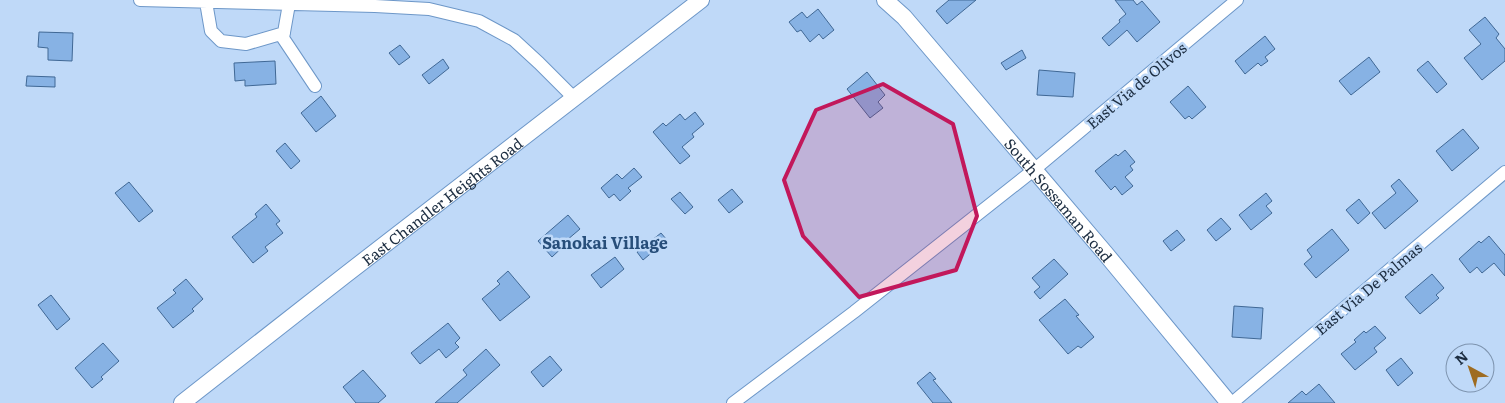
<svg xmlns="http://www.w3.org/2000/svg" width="1505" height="403" font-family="Literata,serif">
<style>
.building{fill:#87b2e4;stroke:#406895}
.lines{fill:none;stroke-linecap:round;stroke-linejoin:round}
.minor-casing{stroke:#6d97c8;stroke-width:14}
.major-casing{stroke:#6d97c8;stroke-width:18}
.minor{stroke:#fff;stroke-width:12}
.major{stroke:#fff;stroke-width:16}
.marked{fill:#c2185b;fill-opacity:0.2;stroke:#c2185b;stroke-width:4;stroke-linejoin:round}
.labels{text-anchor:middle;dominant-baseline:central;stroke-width:5;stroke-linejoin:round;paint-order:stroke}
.street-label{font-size:15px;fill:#1c2d41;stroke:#bfd9f8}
.neighbourhood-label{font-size:16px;font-weight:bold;fill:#274e7a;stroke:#bfd9f8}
</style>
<rect width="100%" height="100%" fill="#bfd9f8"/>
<path class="building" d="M949 0H976L947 24 936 11Z
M1115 0H1133L1137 5 1142 1 1160 22 1137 42 1127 30 1109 46 1102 38 1120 22 1119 20 1126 14Z
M818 9 834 30 823 39 819 34 810 42 801 30 797 32 789 22 802 12 807 18Z
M1485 17 1499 34 1496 38 1505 49V61L1482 80 1464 58 1481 44 1469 30Z
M39 32 73 33 72 61 48 60V48L38 47Z
M1265 36 1275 49 1265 57 1268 61 1261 66 1258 63 1245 74 1235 61Z
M400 45 410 57 399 65 389 53Z
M1022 50 1026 58 1006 70 1001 63Z
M1369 57 1380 72 1351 95 1339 81Z
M443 59 449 68 429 84 422 75Z
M275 61 276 84 245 86V80L235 81 234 63Z
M1428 61 1447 84 1437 93 1417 70Z
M1039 70 1075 73 1073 97 1037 95Z
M867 72 885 95 878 102 883 108 870 118 847 89Z
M27 76 55 77V87L26 86Z
M1188 86 1206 107 1192 119 1189 116 1185 119 1170 102Z
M321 96 336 116 316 132 301 113Z
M695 112 704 124 692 134 694 137 682 147 690 156 680 164 653 132 663 123 666 126 680 114 685 120Z
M1463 129 1479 148 1452 171 1436 151Z
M285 143 300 161 291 169 276 151Z
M1125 150 1135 162 1130 166 1133 170 1125 177 1133 186 1122 195 1115 186 1111 190 1095 171 1116 154 1118 156Z
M634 168 642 177 628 188 631 191 620 201 614 194 609 198 601 188 617 174 622 179Z
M1399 179 1418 201 1385 229 1372 213 1396 193 1391 186Z
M129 182 153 211 139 222 115 193Z
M732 189 743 202 729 213 718 200Z
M680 192 693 207 685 214 671 199Z
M1266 193 1272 201 1266 206 1272 213 1251 230 1239 215Z
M1359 199 1370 213 1358 224 1346 210Z
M266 204 280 221 276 224 283 233 265 247 268 251 253 263 232 237 257 217 255 214Z
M568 215 580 229 567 240 568 242 552 257 538 241Z
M1221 218 1231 229 1216 241 1207 230Z
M1332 229 1349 250 1316 278 1304 264 1312 257 1307 250Z
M1177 230 1185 240 1171 251 1163 241Z
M661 233 667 240 643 260 637 252Z
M1489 236 1505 255V276L1494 263 1482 273 1477 267 1470 273 1459 259 1479 241 1481 243Z
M615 257 624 269 601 288 591 275Z
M1054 259 1068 274 1040 299 1034 292 1040 287 1032 278Z
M508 271 530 297 500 321 482 299 500 284 497 281Z
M1432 274 1444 288 1436 295 1439 298 1420 314 1405 297Z
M186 279 203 299 192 309 194 311 173 328 157 308 176 293 173 290Z
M51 295 70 319 57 330 38 305Z
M1065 299 1079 315 1076 316 1094 337 1081 348 1078 346 1068 354 1039 320Z
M1234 306 1263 308 1261 339 1232 337Z
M448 323 460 338 455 343 459 347 446 358 439 349 420 364 411 353Z
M1375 326 1386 338 1374 348 1377 352 1355 370 1341 354 1356 342 1354 340 1364 331 1366 333Z
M103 343 119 361 101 377 103 379 92 388 75 368Z
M486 349 500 365 457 403H435L467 375 463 370Z
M550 356 562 370 543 387 531 372Z
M1401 358 1413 373 1398 386 1386 370Z
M363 370 386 396 378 403H356L343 387Z
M930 372 936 379 933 380 952 403H933L917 383Z
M1319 384 1335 403H1288L1302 391 1306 395Z"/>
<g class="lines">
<defs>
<path id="minor" d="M140 0 375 6 429 9 479 21 514 40 539 63 574 98
M206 2 211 31 221 41 246 44 284 33
M289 4 283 38 315 86
M733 403 854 312 1035 169 1237 0
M1232 403 1505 172"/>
<g id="major">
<path id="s1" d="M885 0 904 17 1105 253 1229 403"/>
<path id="s2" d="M182 403 344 276 701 0"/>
</g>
</defs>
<use href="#minor" class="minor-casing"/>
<use href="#major" class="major-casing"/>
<use href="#minor" class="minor"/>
<use href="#major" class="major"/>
</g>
<path class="marked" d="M883 84 953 124 977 216 956 270 859 297 803 236 784 180 816 110Z"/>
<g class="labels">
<g class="street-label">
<text transform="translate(1136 85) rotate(-40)">East Via de Olivos</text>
<text stroke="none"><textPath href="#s1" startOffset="265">South Sossaman Road</textPath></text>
<text stroke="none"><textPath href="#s2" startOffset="329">East Chandler Heights Road</textPath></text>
<text transform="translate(1368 288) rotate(-40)">East Via De Palmas</text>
</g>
<g class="neighbourhood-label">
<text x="605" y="242">Sanokai Village</text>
</g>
</g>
<g transform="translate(1470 368) rotate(320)"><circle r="24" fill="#bfd9f8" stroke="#7e94af"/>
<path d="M0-4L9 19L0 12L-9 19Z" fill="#9e6c21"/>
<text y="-8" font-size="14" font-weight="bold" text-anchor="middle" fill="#1c2d41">N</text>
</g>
</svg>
